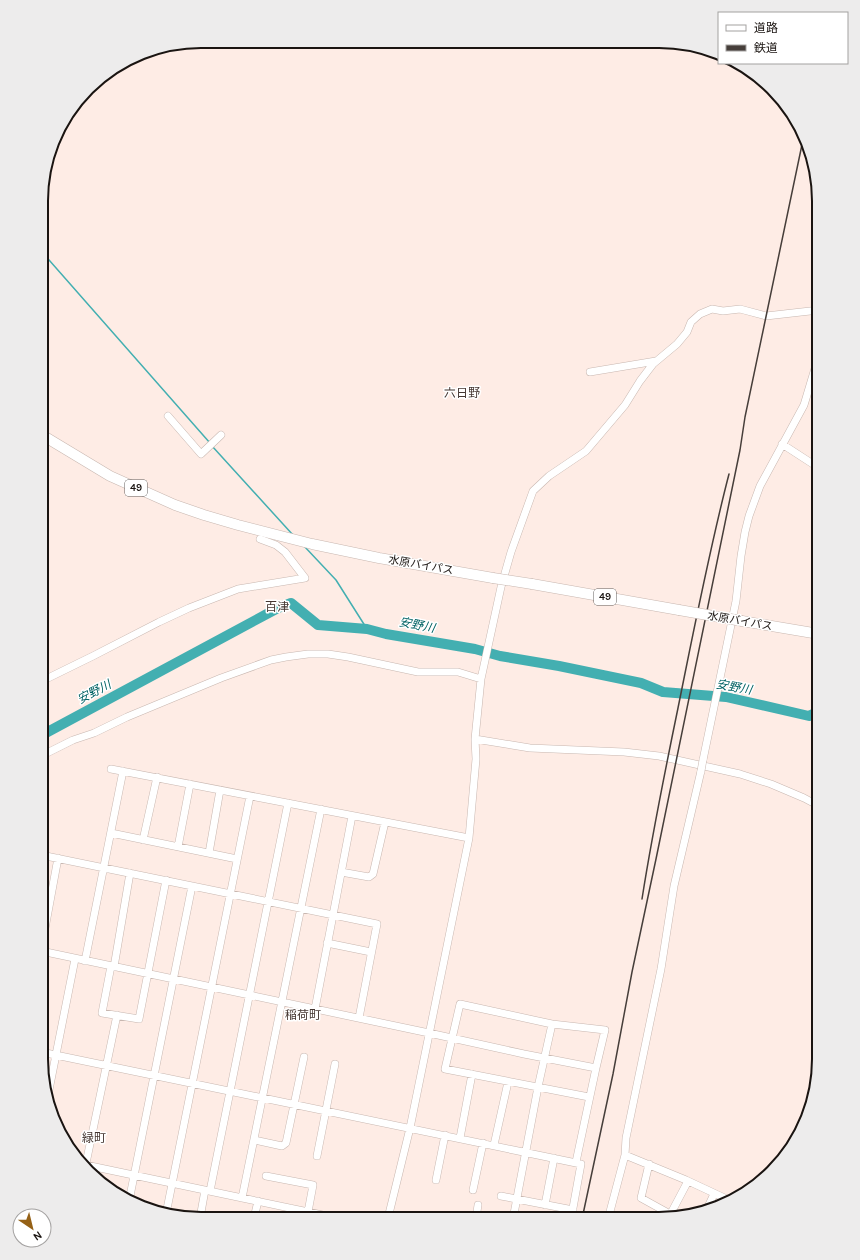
<svg xmlns="http://www.w3.org/2000/svg" width="860" height="1260" font-family="Karla,'Noto Sans JP',sans-serif">
<style>
.lines{fill:none;stroke-linecap:round;stroke-linejoin:round}
.stream{stroke:#43afb1;stroke-width:1.5}
.river{stroke:#43afb1;stroke-width:10}
.minor-casing{stroke:#c8b7b0;stroke-width:8}
.highway-casing{stroke:#c8b7b0;stroke-width:11}
.minor{stroke:#fff;stroke-width:7}
.highway{stroke:#fff;stroke-width:10}
.rail{stroke:#463e3a;stroke-width:1.5}
.minor-bridge-casing{stroke:#c8b7b0;stroke-width:8;stroke-linecap:butt}
.highway-bridge-casing{stroke:#c8b7b0;stroke-width:11;stroke-linecap:butt}
.minor-bridge{stroke:#fff;stroke-width:7}
.highway-bridge{stroke:#fff;stroke-width:10}
.labels{text-anchor:middle;dominant-baseline:central;stroke-width:3;stroke-linejoin:round;paint-order:stroke}
.shield{fill:#fff;stroke:#5f5a58;stroke-width:1}
.shield-label{font-size:10px;font-weight:bold;fill:#1a1411}
.street-label{font-size:11px;fill:#1a1411;stroke:#fff}
.neighbourhood-label{font-size:12px;fill:#443631;stroke:#fff}
.water-label{font-size:12px;font-style:italic;fill:#016264;stroke:#fff}
.rim{fill:none;stroke:#1a1411;stroke-width:2}
</style>
<rect width="100%" height="100%" fill="#feece5"/>
<g class="lines">
<path class="stream" d="M42 252 210 443
M212 446 293 535
M304 546 336 580 367 629"/>
<path class="river" d="M42 735 278 608 291 603 318 625 367 629 386 634 475 649 500 656 559 666 641 683 663 692 726 697 809 716 819 711"/>
<defs>
<path id="minor" d="M814 176 819 275
M590 372 656 361
M168 416 201 454 221 435
M782 444 819 468
M42 681 93 656 159 622 189 608 238 589 305 578 285 552 276 545 260 539
M475 739 530 748 624 752 659 756 740 774 771 784 804 798 819 806
M41 756 73 740 94 733 127 717 221 678 271 660 286 657 308 654H328L348 657 418 672H458L481 679
M703 760 736 601 741 556 745 532 749 516 760 486 804 405 819 355
M111 769 469 838
M111 833 237 859
M143 840 157 777
M178 847 190 784
M209 853 220 790
M41 855 377 924 359 1018
M341 872 369 877 373 874 385 822
M327 943 371 952
M41 950 58 858
M41 951 429 1033 524 1054 596 1068
M85 961 123 771
M111 966 102 1013 139 1019 166 880
M114 967 130 873
M315 1009 352 816
M41 1052 581 1164 571 1219
M48 1095 75 959
M460 1138 472 1074
M254 1140 282 1146 286 1143 304 1057
M494 1145 508 1082
M625 1155 686 1180 731 1201
M317 1156 335 1064
M576 1162 596 1068 605 1030 552 1024 460 1004 445 1069 589 1097
M81 1164 337 1218
M649 1164 641 1198 670 1214
M85 1168 117 1015
M266 1176 313 1185 308 1212
M436 1180 445 1135
M473 1190 483 1143
M210 1191 288 803
M501 1196 573 1210
M242 1198 321 809
M129 1201 192 886
M545 1205 554 1158
M707 1209 714 1194
M166 1214 250 796
M669 1217 688 1181
M200 1218 205 1190
M254 1218 258 1201
M287 1218 290 1208
M388 1218 410 1128 469 838 476 759 475 739 481 679 501 587 511 552 533 491 549 476 586 451 625 405 640 381 653 364 677 344 687 332 691 322 700 314 712 309 723 311 740 309 766 316 819 310
M476 1218 478 1205
M572 1218 585 1219
M513 1219 538 1087 552 1024
M608 1219 625 1155 626 1138 661 969 674 886 701 771"/>
<path id="highway" d="M42 435 110 476 175 505 204 515 238 525 312 544 379 558 493 578
M532 584 679 610
M742 621 819 634"/>
</defs>
<use href="#minor" class="minor-casing"/>
<use href="#highway" class="highway-casing"/>
<use href="#minor" class="minor"/>
<use href="#highway" class="highway"/>
<path class="rail" d="M642 899C652 835 665 771 678 708 694 629 709 551 729 474
M582 1219 613 1074 632 972 656 859 740 450 745 417 804 135"/>
<defs>
<path id="minor-bridge" d="M701 771 703 760"/>
<path id="highway-bridge" d="M493 578 532 584
M679 610 742 621"/>
</defs>
<use href="#minor-bridge" class="minor-bridge-casing"/>
<use href="#highway-bridge" class="highway-bridge-casing"/>
<use href="#minor-bridge" class="minor-bridge"/>
<use href="#highway-bridge" class="highway-bridge"/>
</g>
<g class="labels">
<g class="shield">
<rect x="125" y="480" width="22" height="16" rx="3"/>
<rect x="594" y="589" width="22" height="16" rx="3"/>
</g>
<g class="shield-label">
<text x="136" y="488">49</text>
<text x="605" y="597">49</text>
</g>
<g class="street-label">
<text transform="translate(421 565) rotate(10)">水原バイパス</text>
<text transform="translate(740 621) rotate(10)">水原バイパス</text>
</g>
<g class="neighbourhood-label">
<text x="462" y="393">六日野</text>
<text x="277" y="607">百津</text>
<text x="303" y="1015">稲荷町</text>
<text x="94" y="1138">緑町</text>
</g>
<g class="water-label">
<text transform="translate(417 625) rotate(11)">安野川</text>
<text transform="translate(734 687) rotate(10)">安野川</text>
<text transform="translate(94 692) rotate(-28)">安野川</text>
</g>
</g>
<path d="M0 0H860V1260H0ZM201 48H659A153 153 0 0 1 812 201V1059A153 153 0 0 1 659 1212H201A153 153 0 0 1 48 1059V201A153 153 0 0 1 201 48Z" fill="#edecec" fill-rule="evenodd"/>
<path class="rim" d="M201 48H659A153 153 0 0 1 812 201V1059A153 153 0 0 1 659 1212H201A153 153 0 0 1 48 1059V201A153 153 0 0 1 201 48Z"/>
<rect x="718" y="12" width="130" height="52" fill="#ffffff" stroke="#a3a1a0"/>
<rect x="726" y="25" width="20" height="6" fill="#ffffff" stroke="#a3a1a0"/>
<text x="754" y="32" font-size="12" fill="#1a1411">道路</text>
<rect x="726" y="45" width="20" height="6" fill="#463e3a" stroke="#a3a1a0"/>
<text x="754" y="52" font-size="12" fill="#1a1411">鉄道</text>
<g transform="translate(32 1228) rotate(145)"><circle r="19" fill="#ffffff" stroke="#a3a1a0"/>
<path d="M0-3L7 15L0 10L-7 15Z" fill="#956116"/>
<text y="-6" font-size="11" font-weight="bold" text-anchor="middle" fill="#1a1411">N</text>
</g>
</svg>
